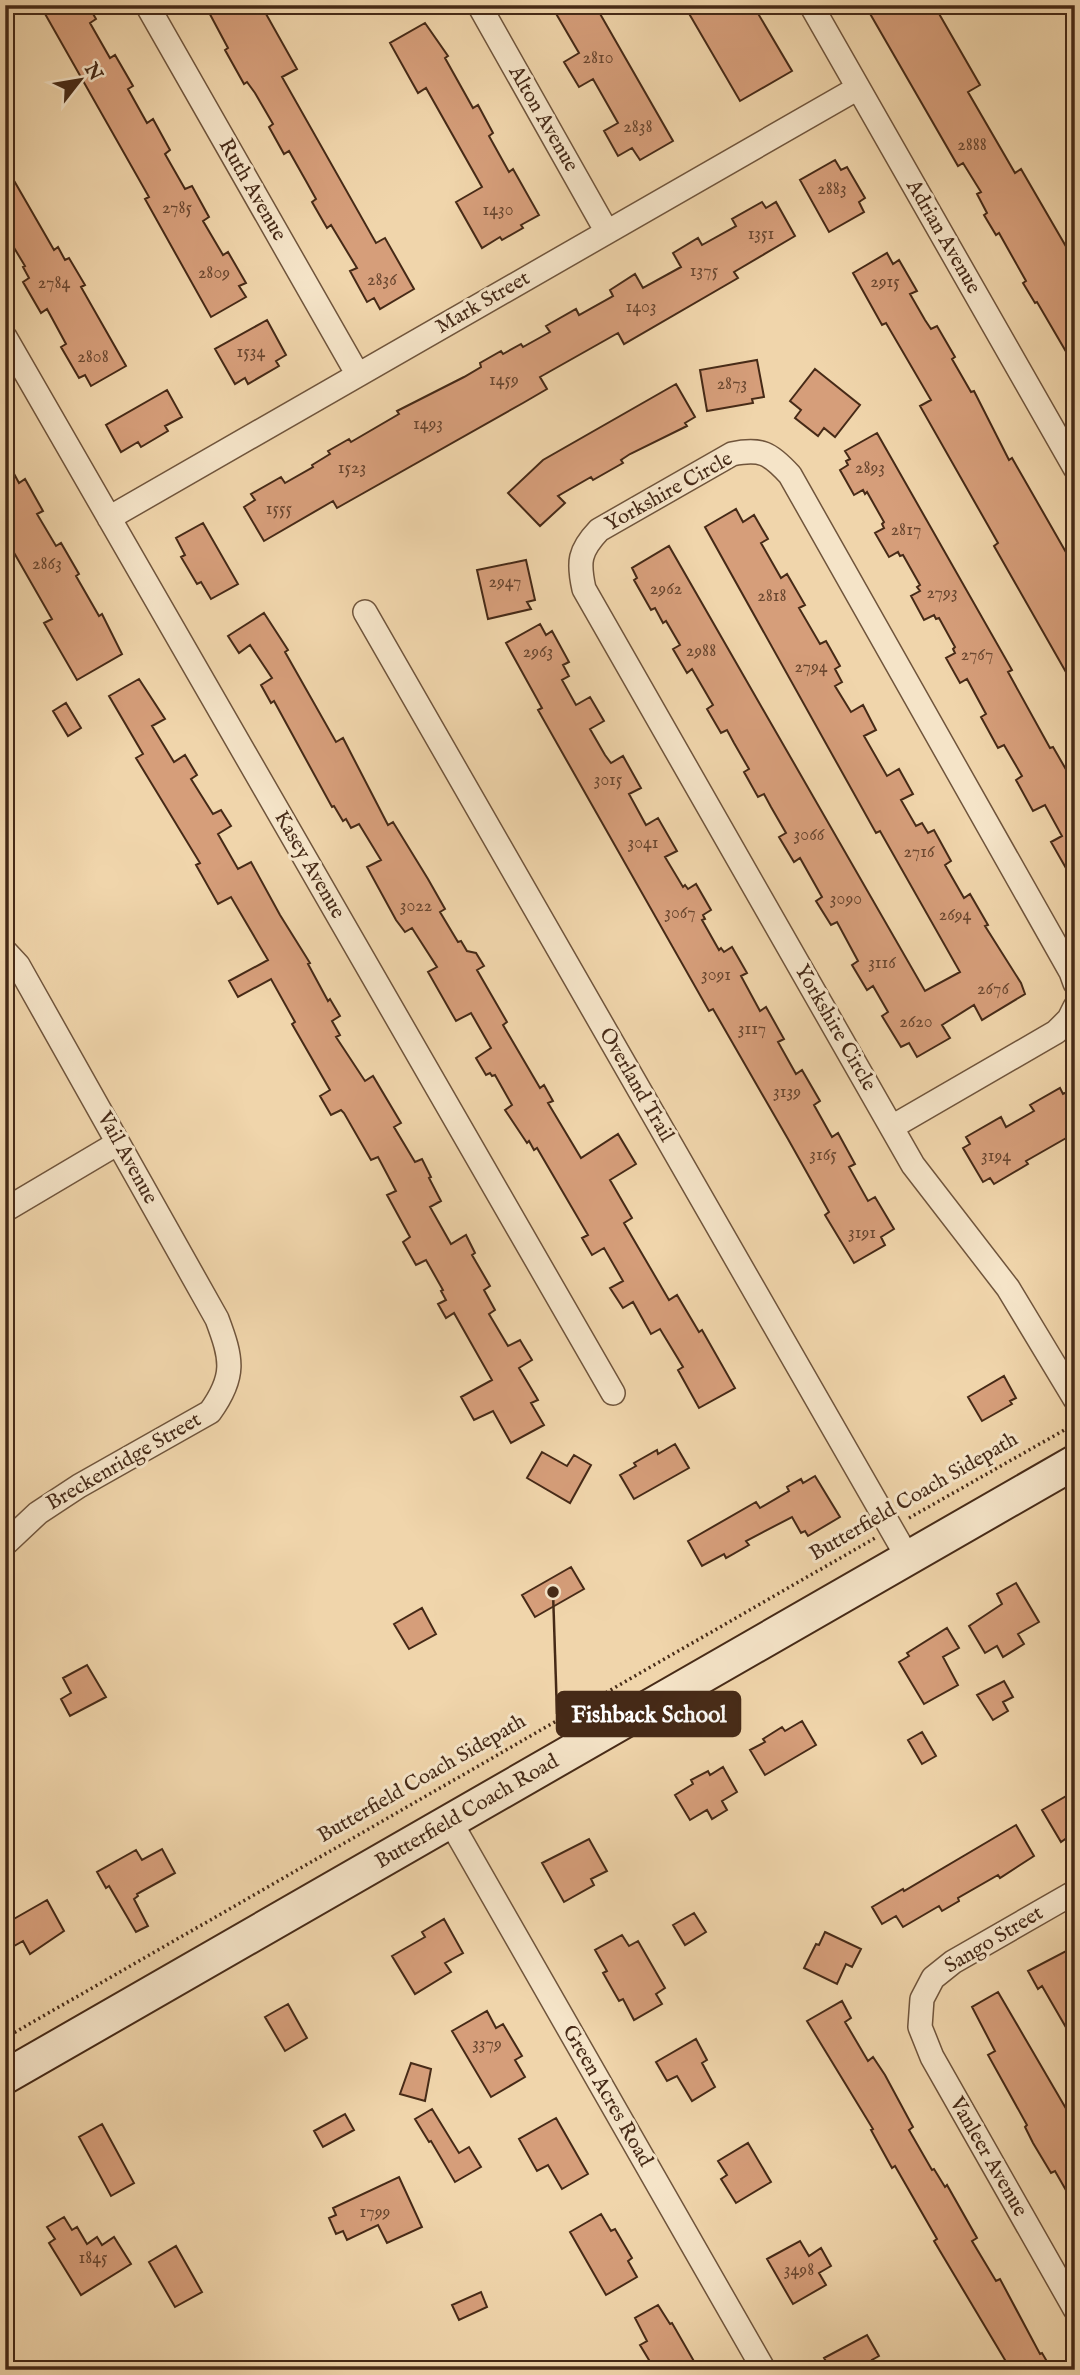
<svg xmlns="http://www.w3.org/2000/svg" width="1080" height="2375" font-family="'IM FELL English',serif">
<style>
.building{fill:#d69e7a;stroke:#462a17;stroke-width:2}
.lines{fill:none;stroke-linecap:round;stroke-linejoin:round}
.street-casing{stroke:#70553c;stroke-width:26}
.secondary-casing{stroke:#462a17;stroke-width:37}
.path{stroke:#462a17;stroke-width:3.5;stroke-dasharray:2 3.5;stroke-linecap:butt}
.street{stroke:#f5e4c8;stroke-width:23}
.secondary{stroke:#f5e4c8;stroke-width:33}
.labels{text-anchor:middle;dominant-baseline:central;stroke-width:6;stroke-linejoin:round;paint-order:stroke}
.number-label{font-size:18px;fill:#6a4730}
.street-label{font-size:21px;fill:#462a17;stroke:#f5e4c8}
.leader{fill:none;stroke:#462a17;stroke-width:2.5}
.callout-dot{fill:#462a17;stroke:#f5e4c8;stroke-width:2.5}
.callout{fill:#462a17;stroke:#462a17;stroke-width:2.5}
.callout-label{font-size:23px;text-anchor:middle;font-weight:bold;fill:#fff}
</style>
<rect width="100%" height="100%" fill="#f0d5ab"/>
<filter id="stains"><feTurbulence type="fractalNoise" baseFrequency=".00286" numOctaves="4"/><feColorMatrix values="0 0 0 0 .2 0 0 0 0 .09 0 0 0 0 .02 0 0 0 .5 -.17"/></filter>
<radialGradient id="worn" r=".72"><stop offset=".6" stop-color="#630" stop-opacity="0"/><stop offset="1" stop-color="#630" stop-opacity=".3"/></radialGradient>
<path class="building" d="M40 5H88L96 19 90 23 110 58 115 55 133 86 128 89 147 123 153 119 170 150 165 154 185 189 192 186 209 217 203 221 223 255 228 252 246 283 239 286 246 297 211 317 145 199 149 197Z
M205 5H261L297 69 282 77 376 243 385 238 414 289 380 309 374 298 367 302 350 271 357 268 331 225 327 228 312 202 316 199 306 181 289 151 284 154 269 127 273 124 255 93 247 82 244 84 225 50 228 48Z
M551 5H595L673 141 640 160 632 148 618 156 604 131 618 123 593 79 579 87 564 62 579 53Z
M684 5H753L792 71 740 101Z
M865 5H934L980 85 968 92 1015 173 1021 169 1075 262V367L1037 302 1035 303 1023 283 1026 281 999 233 996 235 984 215 987 213 977 194 981 192 963 163 958 166Z
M425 23 448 56 445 58 473 108 478 105 493 133 489 136 509 172 513 169 539 215 521 225 523 228 502 240 500 237 482 248 456 202 482 187 426 88 418 93 390 43Z
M835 160 841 170 847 167 865 198 859 202 864 212 829 232 800 180Z
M5 165 54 250 58 247 65 260 69 258 85 285 81 287 126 366 91 386 85 375 79 378 61 347 66 344 47 309 41 313 23 282 29 278 23 267 25 266 10 241 5 244Z
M762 202 766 208 776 202 795 236 734 272 738 278 624 344 618 333 540 377 547 389 523 403 337 508 333 501 264 541 244 507 255 500 251 494 281 477 285 483 313 467 312 465 330 454 328 451 349 439 351 442 399 414 397 411 464 377 481 367 480 363 501 351 503 354 521 344 523 347 550 332 546 326 576 309 579 315 613 296 610 290 635 274 643 288 681 267 673 253 698 238 702 245 736 226 732 219Z
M887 253 893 264 899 260 917 291 910 294 925 320 931 329 937 326 955 357 952 359 971 392 974 391 1009 460 1012 458 1075 568V688L994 546 998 543 920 406 931 400 886 323 882 325 853 273Z
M267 320 286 355 276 361 279 366 248 384 245 378 235 384 215 349Z
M757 360 764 397 752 399 753 403 707 411 700 370Z
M815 369 860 405 835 437 824 428 818 436 795 418 801 410 790 401Z
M676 384 695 417 685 423 687 426 630 454 621 460 623 463 593 480 591 477 558 496 565 503 540 526 508 493 543 460Z
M167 390 182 417 165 426 168 431 141 447 138 442 121 452 106 425Z
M877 433 1012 670 1008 672 1050 748 1053 747 1075 785V884L1051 842 1062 836 1045 805 1033 811 1016 780 1022 776 1004 745 998 748 981 717 986 714 967 679 960 683 946 658 955 653 953 649 955 647 939 618 936 619 934 615 924 620 911 596 920 591 917 587 920 585 903 555 900 556 898 552 889 557 875 533 884 528 882 524 884 522 867 492 865 494 863 490 854 495 840 470 848 465 846 461 850 459 845 451Z
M5 457 19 483 25 479 43 511 37 514 56 546 61 543 79 574 76 576 99 616 102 614 122 654 77 680 44 623 52 619 5 537Z
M736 509 743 522 754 515 768 539 761 543 781 578 787 574 805 605 799 608 820 644 826 641 840 666 835 669 842 682 835 686 851 712 863 705 876 730 864 736 887 776 899 769 913 794 901 800 916 826 922 823 928 833 934 830 951 861 945 865 964 898 970 894 988 925 985 926 1021 983 1025 994 982 1020 974 1005 942 1025 950 1038 917 1057 909 1043 901 1047 882 1016 888 1012 873 986 867 990 852 965 858 961 837 922 831 925 816 901 822 897 800 858 794 862 779 837 786 833 771 807 764 794 758 797 744 772 749 769 734 743 727 730 721 733 707 709 713 705 692 669 687 673 673 649 680 645 666 621 663 623 655 608 651 610 634 580 637 578 632 568 669 546 925 991 960 972 880 831 876 833 705 527Z
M203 523 238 584 211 599 201 582 197 584 181 557 185 555 176 538Z
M526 560 535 600 527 602 531 609 488 619 477 570Z
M264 613 288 650 285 652 336 742 343 738 388 825 393 822 428 879 445 909 440 912 458 942 461 941 467 951 476 953 484 966 477 970 507 1022 503 1025 540 1088 544 1085 553 1101 548 1103 581 1158 618 1134 636 1164 610 1180 632 1218 624 1223 669 1300 677 1295 699 1332 702 1330 735 1388 699 1408 678 1370 683 1367 660 1329 651 1334 633 1302 623 1308 610 1288 623 1281 604 1248 592 1255 582 1238 588 1235 537 1148 534 1150 529 1141 527 1143 505 1110 512 1105 495 1075 492 1076 490 1073 486 1075 476 1058 491 1048 471 1013 456 1021 428 972 437 967 412 928 405 932 396 920 367 867 381 860 359 824 351 828 346 819 343 821 334 806 332 807 274 701 271 703 261 685 272 678 250 645 239 653 228 636Z
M540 624 546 635 552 631 569 662 563 665 569 676 562 680 576 705 590 697 604 721 590 729 605 755 611 763 623 756 641 788 629 794 646 825 658 818 677 851 665 857 683 887 685 885 688 889 696 884 711 910 703 915 705 919 702 920 719 950 721 948 724 952 732 947 747 973 741 976 760 1011 766 1007 784 1039 778 1042 796 1074 802 1070 820 1101 814 1105 832 1137 838 1133 855 1164 849 1167 868 1201 875 1197 894 1229 881 1237 885 1245 854 1263 825 1215 829 1212 788 1139 713 1009 709 1011 538 710 542 708 506 643Z
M139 679 165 719 152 726 174 762 185 755 197 775 191 779 213 814 221 810 231 826 218 834 238 869 251 862 280 915 310 963 308 964 328 1001 330 999 340 1016 332 1021 340 1035 336 1037 365 1081 373 1076 401 1123 394 1127 415 1162 422 1159 431 1177 429 1178 441 1201 430 1207 451 1244 466 1235 475 1253 472 1255 490 1286 484 1290 495 1310 489 1314 508 1346 520 1340 532 1360 519 1368 538 1400 531 1403 544 1425 511 1443 493 1411 474 1420 461 1397 492 1380 454 1313 446 1318 438 1304 446 1300 441 1291 443 1290 426 1260 416 1265 403 1242 410 1237 387 1195 396 1191 378 1157 371 1160 344 1113 341 1110 331 1115 320 1096 330 1090 292 1024 295 1022 271 979 238 997 229 981 268 960 231 897 218 904 196 865 200 863 136 758 143 754 109 696Z
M66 703 81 728 68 736 53 711Z
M1060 1088 1063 1094 1075 1088V1133L1026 1161 1028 1164 994 1184 990 1178 983 1182 963 1148 970 1144 966 1137 1001 1117 1006 1127 1034 1111 1030 1105Z
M1004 1376 1016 1398 1010 1401 1012 1404 982 1421 968 1397Z
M675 1444 689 1468 634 1499 620 1475 636 1466 634 1463 657 1450 658 1454Z
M542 1452 567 1466 574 1455 591 1465 570 1503 527 1478Z
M815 1476 840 1517 808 1536 805 1531 801 1533 792 1517 746 1541 749 1545 726 1558 724 1554 702 1566 688 1541 756 1502 760 1508 789 1491 787 1487 801 1479 803 1483Z
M571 1567 584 1589 535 1617 522 1595Z
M1016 1583 1039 1622 1018 1634 1024 1644 1003 1657 997 1646 985 1653 969 1626 1002 1604 997 1594Z
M422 1608 436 1634 409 1649 394 1624Z
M947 1628 959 1648 943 1657 958 1685 924 1704 899 1662 909 1656 907 1653Z
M87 1665 106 1697 70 1716 61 1699 71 1693 63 1678Z
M1004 1681 1013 1697 1003 1702 1008 1711 993 1720 977 1695Z
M802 1721 816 1745 765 1775 750 1750 765 1742 763 1739 782 1727 785 1731Z
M922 1732 936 1756 922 1764 908 1740Z
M723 1767 737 1792 722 1801 727 1810 712 1819 707 1810 690 1820 675 1795 693 1784 691 1780 708 1771 710 1775Z
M1075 1791V1832L1061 1842 1042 1810Z
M1016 1825 1034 1856 1000 1878 998 1875 958 1898 959 1901 942 1911 939 1906 903 1927 896 1916 882 1924 872 1907 903 1889 904 1891Z
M589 1839 607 1871 591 1879 594 1885 564 1902 542 1863Z
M162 1849 175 1873 137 1894 138 1896 134 1899 148 1926 136 1932 109 1886 106 1888 97 1872 136 1850 142 1860Z
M47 1900 64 1931 30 1954 23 1941 5 1951V1924Z
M694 1913 706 1932 685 1945 673 1925Z
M444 1919 463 1953 445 1963 451 1972 415 1994 392 1956 425 1937 422 1932Z
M825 1932 861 1949 852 1967 846 1964 837 1984 804 1968 816 1944 819 1945Z
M622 1935 629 1946 638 1941 665 1988 656 1994 662 2004 634 2020 623 1999 619 2001 603 1973 607 1971 595 1950Z
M1068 1950 1075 1962V2043L1042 1986 1038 1989 1028 1971Z
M998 1992 1075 2124V2206L1055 2171 1051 2173 1033 2143 1025 2127 1027 2125 988 2055 995 2051 972 2007Z
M842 2001 851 2018 845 2022 868 2061 873 2057 885 2075 913 2127 909 2130 932 2170 934 2169 945 2187 947 2185 977 2238 972 2241 996 2281 1000 2279 1040 2354 1042 2353 1052 2370H1011L934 2241 937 2239 895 2166 892 2168 871 2130 873 2129 807 2021Z
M288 2004 307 2038 285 2051 265 2017Z
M487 2011 496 2028 503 2024 522 2056 515 2060 525 2077 491 2097 452 2031Z
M696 2039 707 2060 702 2063 715 2087 692 2101 677 2076 667 2081 656 2062Z
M411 2063 431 2069 425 2101 400 2094Z
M432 2109 459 2153 469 2147 481 2167 455 2182 431 2141 429 2142 415 2119Z
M345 2114 354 2130 323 2147 314 2131Z
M556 2118 588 2174 562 2189 548 2165 537 2171 519 2139Z
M102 2124 134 2183 111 2196 79 2137Z
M748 2143 771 2182 736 2203 721 2179 727 2175 718 2161Z
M399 2177 422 2227 387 2243 378 2225 347 2240 343 2231 336 2234 329 2218 336 2215 333 2208Z
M601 2214 611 2231 615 2229 632 2258 628 2261 637 2277 606 2295 570 2232Z
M64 2217 72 2230 77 2227 87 2244 97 2237 102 2245 114 2237 131 2264 81 2295 49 2243 55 2239 47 2227Z
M800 2241 809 2256 821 2248 831 2266 819 2273 826 2285 793 2304 767 2259Z
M176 2246 202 2292 175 2307 149 2262Z
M481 2292 487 2307 459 2320 452 2305Z
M658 2305 670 2324 672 2323 699 2370H655L640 2345 647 2341 635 2318Z
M867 2335 879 2356 872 2360 877 2370H831L824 2358Z"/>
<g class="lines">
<defs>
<path id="street" d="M147 5 358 375
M479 5 607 232
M811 5 1075 468
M5 337 613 1393
M109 518 858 88
M365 612 908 1558
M5 951 18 965 217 1319C232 1359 236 1376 210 1412L79 1486 38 1513 5 1544
M1075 983 1071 972 790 475C770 453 761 448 732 454L599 530C579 551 578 562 584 589L913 1165 1008 1288 1075 1399
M892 1127 1056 1032 1069 1019 1075 1007
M5 1210 118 1143
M450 1821 764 2370
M1075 1892 953 1962 933 1978 922 1999 920 2027 932 2057 1075 2309"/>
<path id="secondary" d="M5 2077 1075 1462"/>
</defs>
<use href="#street" class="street-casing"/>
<use href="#secondary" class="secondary-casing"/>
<path class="path" d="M909 1518 1075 1424
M5 2038 875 1538"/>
<use href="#street" class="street"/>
<use href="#secondary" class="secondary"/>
</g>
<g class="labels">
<g class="number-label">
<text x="598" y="58">2810</text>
<text x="638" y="127">2838</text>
<text x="972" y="145">2888</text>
<text x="832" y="189">2883</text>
<text x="177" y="208">2785</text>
<text x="498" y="210">1430</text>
<text x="761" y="234">1351</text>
<text x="704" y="271">1375</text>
<text x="214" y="273">2809</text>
<text x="382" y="280">2836</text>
<text x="885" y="282">2915</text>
<text x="54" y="283">2784</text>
<text x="641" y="307">1403</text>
<text x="251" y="352">1534</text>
<text x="93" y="357">2808</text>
<text x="504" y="380">1459</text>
<text x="732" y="384">2873</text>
<text x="428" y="424">1493</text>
<text x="352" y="468">1523</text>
<text x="870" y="468">2893</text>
<text x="279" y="509">1555</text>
<text x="906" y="530">2817</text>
<text x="47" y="564">2863</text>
<text x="505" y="582">2947</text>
<text x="666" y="589">2962</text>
<text x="942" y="593">2793</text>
<text x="772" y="596">2818</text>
<text x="701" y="651">2988</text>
<text x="538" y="652">2963</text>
<text x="977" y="655">2767</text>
<text x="811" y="667">2794</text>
<text x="608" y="780">3015</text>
<text x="809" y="835">3066</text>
<text x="643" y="843">3041</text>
<text x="919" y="852">2716</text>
<text x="846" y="899">3090</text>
<text x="416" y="906">3022</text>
<text x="680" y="913">3067</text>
<text x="955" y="915">2694</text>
<text x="882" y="963">3116</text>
<text x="716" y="975">3091</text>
<text x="993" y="989">2676</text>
<text x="916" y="1022">2620</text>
<text x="752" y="1029">3117</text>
<text x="787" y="1092">3139</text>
<text x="823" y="1155">3165</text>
<text x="996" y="1156">3194</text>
<text x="862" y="1233">3191</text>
<text x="487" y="2044">3379</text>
<text x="375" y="2212">1799</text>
<text x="93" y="2258">1845</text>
<text x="799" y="2270">3498</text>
</g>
<g class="street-label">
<text transform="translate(543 119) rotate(60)">Alton Avenue</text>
<text transform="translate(252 190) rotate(60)">Ruth Avenue</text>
<text transform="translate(943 237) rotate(60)">Adrian Avenue</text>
<text transform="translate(483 303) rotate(-30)">Mark Street</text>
<text transform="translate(669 492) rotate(-29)">Yorkshire Circle</text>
<text transform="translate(309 865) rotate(60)">Kasey Avenue</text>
<text transform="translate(835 1028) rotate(60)">Yorkshire Circle</text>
<text transform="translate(636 1085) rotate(60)">Overland Trail</text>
<text transform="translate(127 1158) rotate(61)">Vail Avenue</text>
<text transform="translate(124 1462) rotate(-30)">Breckenridge Street</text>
<text transform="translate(914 1497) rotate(-30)">Butterfield Coach Sidepath</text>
<text transform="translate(422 1779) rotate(-30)">Butterfield Coach Sidepath</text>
<text transform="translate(467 1812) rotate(-30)">Butterfield Coach Road</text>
<text transform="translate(994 1940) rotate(-31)">Sango Street</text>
<text transform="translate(607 2096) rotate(60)">Green Acres Road</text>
<text transform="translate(988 2157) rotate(60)">Vanleer Avenue</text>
</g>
</g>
<path class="leader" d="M553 1592L557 1714"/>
<circle class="callout-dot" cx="553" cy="1592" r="7"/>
<rect class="callout" x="557" y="1692" width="183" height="44" rx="7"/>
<g class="callout-label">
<text x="649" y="1722">Fishback School</text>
</g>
<rect width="1080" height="2375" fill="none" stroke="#f0d5ab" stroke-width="28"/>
<rect x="7" y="7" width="1066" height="2361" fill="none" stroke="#462a17" stroke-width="3.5"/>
<rect x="14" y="14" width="1052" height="2347" fill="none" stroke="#462a17" stroke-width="2"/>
<g transform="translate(80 80) rotate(59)" stroke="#f5e4c8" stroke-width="5" paint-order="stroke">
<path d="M0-5L12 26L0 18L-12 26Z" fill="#462a17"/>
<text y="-10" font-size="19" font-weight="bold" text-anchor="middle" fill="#462a17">N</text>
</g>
<rect width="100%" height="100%" filter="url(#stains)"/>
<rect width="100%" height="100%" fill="url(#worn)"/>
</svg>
